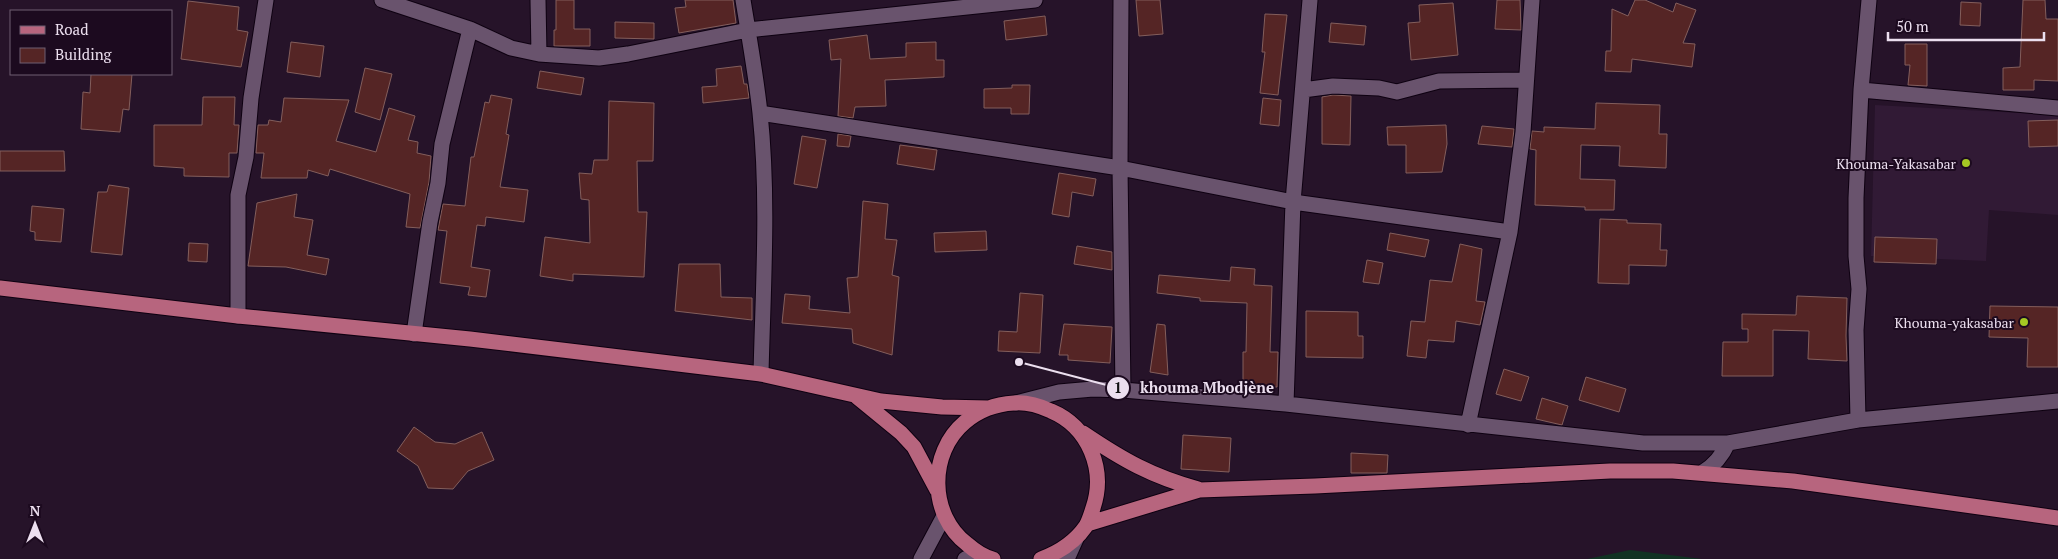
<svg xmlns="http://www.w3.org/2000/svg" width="2058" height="559" font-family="'PT Serif',serif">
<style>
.built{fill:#311a35}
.green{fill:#113223}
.building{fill:#552525;stroke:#835e5c}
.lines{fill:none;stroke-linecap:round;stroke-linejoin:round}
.street-casing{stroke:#0e0111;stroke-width:17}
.secondary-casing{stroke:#0e0111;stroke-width:17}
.primary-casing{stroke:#0e0111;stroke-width:17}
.street{stroke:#69536d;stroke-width:15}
.secondary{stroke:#69536d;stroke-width:15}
.primary{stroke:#b7657e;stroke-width:15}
.poi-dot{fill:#a5c823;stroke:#1c0a1f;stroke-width:2}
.labels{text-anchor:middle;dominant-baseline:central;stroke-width:4;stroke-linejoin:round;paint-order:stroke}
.poi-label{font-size:14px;fill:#ecdfef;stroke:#1c0a1f;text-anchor:end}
.leader{fill:none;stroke:#ecdfef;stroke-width:2}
.callout-dot{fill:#ecdfef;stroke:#1c0a1f;stroke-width:2}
.mark-label{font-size:15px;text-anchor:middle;font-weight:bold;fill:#111}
.callout-label{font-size:15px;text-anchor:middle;font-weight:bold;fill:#ecdfef;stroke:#1c0a1f;stroke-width:4;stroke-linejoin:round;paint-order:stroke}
</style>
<rect width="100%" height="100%" fill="#261329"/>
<path class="built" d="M1875 105 2058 115V215L1989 210 1986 261 1871 256Z"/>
<path class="green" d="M1630 550 1702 559H1587Z"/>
<path class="building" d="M556 0H574V29H590V46H554V30H556Z
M685 0H733L736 23 679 33 675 8 686 7Z
M1136 0H1160L1163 34 1139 36Z
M1497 0H1520L1521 30 1495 29Z
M1635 0H1645L1673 12 1676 3 1696 10 1683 43 1695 44 1692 67 1632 59 1631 72 1605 71 1606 51H1611L1612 9 1628 16Z
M2023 0H2045L2046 19H2058V81L2034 80V90H2003V68L2020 67Z
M188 1 239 7 237 30 248 32 241 67 181 59Z
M1961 2 1981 3 1980 26 1960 25Z
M1453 3 1458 55 1411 60 1408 23 1420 22 1419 5Z
M1265 14 1287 15 1278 95 1260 93 1265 52H1262Z
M1045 16 1047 35 1006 40 1004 21Z
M615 22 654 23V39L615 38Z
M1331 23 1366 26 1364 45 1329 42Z
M867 35 870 59 906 57V43L936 42V60H944V77L885 80 886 106 855 107 853 118 838 116 841 59 831 60 829 40Z
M291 42 324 46 320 77 287 72Z
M1905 44H1927V86L1908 85 1910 65H1905Z
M741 66 744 84H747L749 98 703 103 702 87 717 86 716 69Z
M365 68 392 74 380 120 355 112Z
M540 71 584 78 581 95 537 88Z
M91 74H132L129 110 123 109 120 132 81 129 83 92 90 93Z
M1012 85H1030L1029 114H1011V108H984V89L1012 88Z
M491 95 512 99 506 134 509 135 500 187 528 190 524 222 486 217 485 226 477 225 471 267 490 270 486 297 468 295 470 287 440 283 447 231 438 230 443 204 465 206 471 157H474L485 102 489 103Z
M1333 95 1351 96 1350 145 1322 144V97Z
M203 97H235L234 125H239L237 153H229V177L184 176V168L154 166V125H202Z
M284 98 349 100 336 141 376 152 389 108 415 116 408 140 418 142 417 153 431 156 429 182 420 228 406 227 410 194 330 169 328 176 308 170 307 178H261L264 153H256L258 125H268L269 120 281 122Z
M1263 98 1281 100 1279 126 1260 124Z
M609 101 654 103 653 161H637L638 212H647L644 277 573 274V281L540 276 545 237 590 243 589 200 581 199 579 173 592 174 594 160H608Z
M1596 103 1660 105 1659 134H1667L1666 168 1619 166 1620 146 1581 145 1580 179 1615 180 1614 210H1585V207L1535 205 1536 150 1530 149 1532 131 1544 132V127L1595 129Z
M2058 120V146L2029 147 2028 121Z
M1446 125 1447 144 1442 172 1406 173V145H1388L1387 127Z
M1482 126 1514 129 1512 147 1478 144Z
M838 134 851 136 849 147 837 146Z
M802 136 826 140 817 188 794 184Z
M900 145 937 150 934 170 897 164Z
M0 151H64L65 171H0Z
M1059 173 1096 179 1093 196 1072 192 1069 217 1052 214Z
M109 185 129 188 122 255 91 252 98 192H107Z
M297 194 294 217 313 220 307 255 329 259 326 275 286 267 248 266 257 203Z
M863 201 888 204 885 239 897 240 892 275 899 277 892 355 853 343 852 329 782 323 785 294 810 296 809 309 850 313 847 278 858 277Z
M32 206 64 209 61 242 35 240V232L30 231Z
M1600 219 1627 220V223L1661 224 1660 250H1667L1666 266 1629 265V284L1598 283Z
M986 231 987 250 935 252 934 233Z
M1390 233 1429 240 1425 257 1387 250Z
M1875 237 1937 239 1936 264 1874 262Z
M189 243 208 244 207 262 188 261Z
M1460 244 1482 249 1476 301 1485 302 1480 325 1456 321 1454 342 1428 340 1426 358 1407 356 1411 321 1425 322 1430 280 1452 282Z
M1077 246 1112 252V270L1074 264Z
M1367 260 1383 263 1379 284 1363 282Z
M679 264H720L721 297 752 298V320L675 311Z
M1231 267 1255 269 1254 285 1272 286 1270 352H1278L1277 387H1252V381H1243V352H1246L1247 303 1200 301V298L1157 293 1159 275 1230 281Z
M1020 293 1043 295 1040 353 998 351 999 331 1017 332Z
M1797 296 1847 298 1846 336 1847 361 1808 359 1809 331 1773 330V376H1722L1723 342H1748V329H1742V314L1796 315Z
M1990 306 2058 307V367H2027L2028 338 1989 337Z
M1306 311 1358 312V336H1363V358L1306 357Z
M1064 324 1112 327 1110 363 1068 360V355H1059Z
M1157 324 1165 325 1168 375 1150 372Z
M1504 369 1529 377 1521 401 1496 394Z
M1586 377 1626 389 1619 412 1579 400Z
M1542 398 1568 406 1562 425 1536 419Z
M414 427 435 442 455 444 482 432 494 460 468 471 453 489 428 488 418 466 397 451Z
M1183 435 1231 438 1229 472 1181 469Z
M1351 453 1388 455 1387 473H1351Z"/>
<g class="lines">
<defs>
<path id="street" d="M382 0 470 29 511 48 539 54 599 58 628 54 748 30 1035 0
M538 0 539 54
M743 0C749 37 756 75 760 113 769 199 763 288 761 374
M1121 0 1120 168 1123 390
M1303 90 1333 86 1379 88 1397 92 1439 81 1526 80
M1861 90 2058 108
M760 113 1120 168 1293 202 1510 232
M238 316V195L246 157 251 98 266 0
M414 334 430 222 438 183 442 144 470 29
M1016 403 1059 392 1093 389 1123 390 1286 404 1643 443H1728
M1286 404 1293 202 1310 0
M1858 420 1856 330 1859 289 1856 256V198L1861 90 1869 0
M1468 425 1510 232 1523 132 1532 0
M1703 472C1715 465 1722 456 1728 443L1858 420 2058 401"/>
<path id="secondary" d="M921 559 944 516
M965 559 978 553
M1067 559 1076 539"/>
<path id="primary" d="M0 288 238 316 470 339 761 374 881 401 942 407 988 408
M857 397 901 433 914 447 937 490
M1083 433C1123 460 1151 476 1198 489
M1087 524 1199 490 1315 486 1610 471H1673L1793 481 2058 518
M993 559C983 557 975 551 967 544 929 515 928 453 965 422 979 410 997 404 1014 403 1027 402 1040 406 1051 411 1089 427 1106 470 1093 508 1091 514 1089 521 1086 526 1075 542 1060 552 1041 559"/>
</defs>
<use href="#street" class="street-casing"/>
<use href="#secondary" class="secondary-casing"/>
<use href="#primary" class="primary-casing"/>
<use href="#street" class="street"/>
<use href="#secondary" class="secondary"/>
<use href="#primary" class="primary"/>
</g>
<g class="poi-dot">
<circle cx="1966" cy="163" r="5"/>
<circle cx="2024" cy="322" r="5"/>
</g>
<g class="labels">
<g class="poi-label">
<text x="1956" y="163">Khouma-Yakasabar</text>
<text x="2014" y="322">Khouma-yakasabar</text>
</g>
</g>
<path class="leader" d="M1019 362L1118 388"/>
<g class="callout-dot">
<circle cx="1019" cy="362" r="5"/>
<circle cx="1118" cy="388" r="12"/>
</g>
<g class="mark-label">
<text x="1118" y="393">1</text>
</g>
<g class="callout-label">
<text x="1207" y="393">khouma Mbodjène</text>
</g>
<rect x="10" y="10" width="162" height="65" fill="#1c0a1f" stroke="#6f5f72"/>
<rect x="20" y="26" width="25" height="8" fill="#b7657e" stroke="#6f5f72"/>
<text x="55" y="35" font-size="15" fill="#ecdfef">Road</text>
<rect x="20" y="48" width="25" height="15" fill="#552525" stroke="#6f5f72"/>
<text x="55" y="60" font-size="15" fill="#ecdfef">Building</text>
<g transform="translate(35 524)" stroke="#1c0a1f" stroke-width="4" paint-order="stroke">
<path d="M0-4L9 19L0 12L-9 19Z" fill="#ecdfef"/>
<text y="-8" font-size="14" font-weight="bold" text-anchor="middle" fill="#ecdfef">N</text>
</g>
<path d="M1888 32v8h156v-8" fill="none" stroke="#ecdfef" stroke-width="2.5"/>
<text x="1896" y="32" font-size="15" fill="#ecdfef" stroke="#1c0a1f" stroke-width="4" paint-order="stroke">50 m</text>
</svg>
